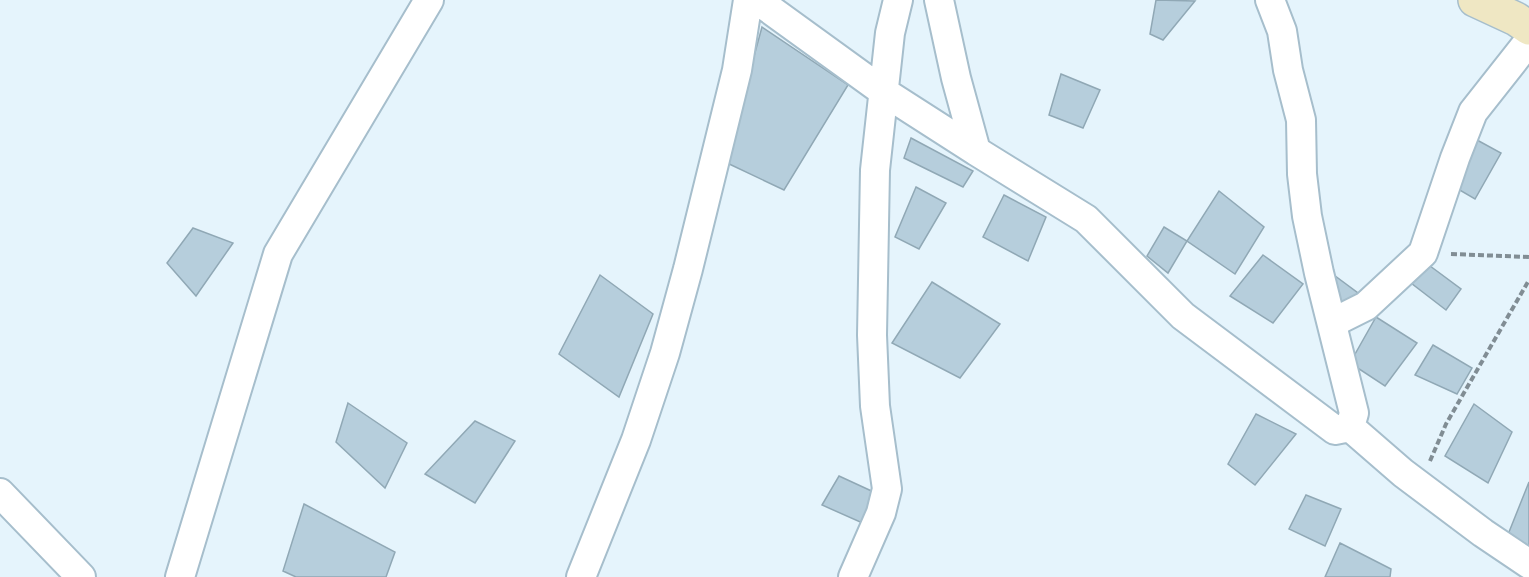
<svg xmlns="http://www.w3.org/2000/svg" width="1529" height="577" font-family="Helvetica,sans-serif">
<style>
.building{fill:#b6cedc;stroke:#90a8b5;stroke-width:1.5}
.lines{fill:none;stroke-linecap:round;stroke-linejoin:round}
.street-casing{stroke:#a6becc;stroke-width:32}
.secondary-casing{stroke:#a6becc;stroke-width:36}
.path{stroke:#818d94;stroke-width:4;stroke-dasharray:6 3;stroke-linecap:butt}
.street{stroke:#fff;stroke-width:28}
.secondary{stroke:#efe7c3;stroke-width:33}
</style>
<rect width="100%" height="100%" fill="#e5f4fc"/>
<path class="building" d="M1156 0 1195 1 1163 40 1150 34Z
M762 27 848 85 784 190 725 162Z
M1061 74 1100 90 1083 128 1049 115Z
M911 138 973 171 963 187 904 158Z
M1477 140 1501 153 1475 199 1451 185Z
M916 187 946 203 919 249 895 237Z
M1219 191 1264 227 1235 274 1187 241Z
M1004 195 1046 217 1028 261 983 237Z
M1164 227 1187 241 1168 273 1147 256Z
M193 228 233 243 196 296 167 263Z
M1263 255 1303 284 1273 323 1230 296Z
M1422 260 1461 289 1446 310 1411 283Z
M1319 264 1358 293 1343 313Z
M600 275 653 314 619 397 559 354Z
M932 282 1000 324 960 378 892 343Z
M1376 317 1417 343 1385 386 1350 363Z
M1433 345 1472 368 1457 394 1415 375Z
M348 403 407 443 385 488 336 442Z
M1474 404 1512 432 1488 483 1445 456Z
M1256 414 1296 434 1255 485 1228 464Z
M475 421 515 441 475 503 425 474Z
M839 476 878 494 867 525 822 505Z
M1529 482V558L1503 547Z
M1306 495 1341 509 1325 546 1289 529Z
M304 504 395 552 386 577H296L283 571Z
M1340 543 1391 569 1390 577H1325Z"/>
<g class="lines">
<defs>
<path id="street" d="M757 0 884 92 976 151
M939 0 956 78 976 151 1086 219 1183 316 1335 430 1350 427
M1270 0 1282 31 1288 70 1301 120 1302 174 1307 216 1319 273 1354 413 1350 427
M1332 323 1366 306 1423 253 1455 158 1473 112 1529 41
M1350 427 1403 473 1483 533 1529 564
M0 493 81 577
M180 577 278 254 429 0
M581 577 636 440 665 353 688 269 737 70 748 0
M853 577 881 513 887 489 875 406 872 335 875 170 890 33 898 0"/>
<path id="secondary" d="M1475 0 1516 19 1529 28"/>
</defs>
<use href="#street" class="street-casing"/>
<use href="#secondary" class="secondary-casing"/>
<path class="path" d="M1451 254 1529 257
M1430 461 1446 424 1529 280"/>
<use href="#street" class="street"/>
<use href="#secondary" class="secondary"/>
</g>
</svg>
